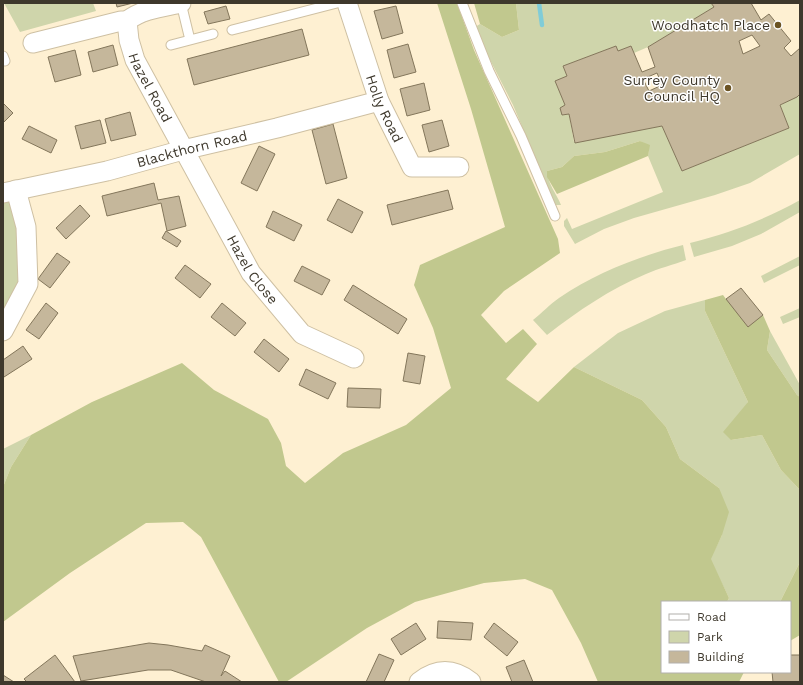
<svg xmlns="http://www.w3.org/2000/svg" width="803" height="685" font-family="'Work Sans',sans-serif">
<style>
.green{fill:#cfd5ab}
.forest{fill:#c1c88e}
.lines{fill:none;stroke-linecap:round;stroke-linejoin:round}
.stream{stroke:#80ccd7;stroke-width:4.5}
.building{fill:#c5b79b;stroke:#83765b;fill-rule:evenodd}
.lane-casing{stroke:#cec0a3;stroke-width:11}
.street-casing{stroke:#cec0a3;stroke-width:21}
.lane{stroke:#fff;stroke-width:9}
.street{stroke:#fff;stroke-width:19}
.poi-dot{fill:#6b5323;stroke:#fff;stroke-width:1.5}
.labels{text-anchor:middle;dominant-baseline:central;stroke-width:3;stroke-linejoin:round;paint-order:stroke}
.poi-label{font-size:14px;fill:#3e382c;stroke:#fff;text-anchor:end}
.street-label{font-size:14px;fill:#3e382c;stroke:#fff}
</style>
<rect width="100%" height="100%" fill="#fef0d2"/>
<path class="green" d="M4 3H93L96 11 20 32Z
M516 3H711L714 7 648 47 634 53 631 46 618 51 616 46 563 66 567 76 555 81 565 105 562 115 569 114 574 142 662 126 682 171 789 128 780 105 800 94V154L750 183 715 195 634 218 604 229 575 244 564 226V221L567 218 572 229 663 192 648 156 649 146 640 141 605 152 574 156 562 167 547 171C547 182 557 195 561 205H555L513 105 488 56 475 27 480 24 502 37 519 30Z
M13 197 24 282 3 321V200Z
M800 200V212L761 234 732 246 694 257 690 243C730 233 764 220 800 200Z
M683 245 686 260C673 265 659 268 646 274 610 289 578 311 547 335L533 320C542 313 550 304 559 298 596 273 639 256 683 245Z
M800 256V265L764 283 761 276Z
M705 300V311L748 402 731 440 762 435 781 470 800 490V562L780 602H727L729 598 710 559 722 535 719 488 680 459 666 427 642 400 574 367 618 333 665 311Z
M800 308V317L783 324 780 317Z
M770 331 800 385V397L797 395 767 350Z
M31 435 11 467 3 487V449Z"/>
<path class="forest" d="M437 3H457L474 50 558 239 560 253 504 291 481 315 506 343 523 329 537 344 506 379 538 402 574 367 642 400 666 427 680 459 719 488 729 512 722 535 711 559 729 598 727 602H662V672H744L739 682H598L581 643 552 590 525 579 484 583 415 602 367 628 286 682H279L201 537 183 522 146 523 70 573 3 622V487L11 467 31 435 92 402 182 363 214 390 268 419 281 443 286 466 305 483 343 453 406 425 451 388 433 328 414 285 420 265 505 227 471 109Z
M474 3H516L519 30 502 37 480 24Z
M640 141 650 145 648 156 557 194 547 177V171L562 167 574 156 605 152Z
M723 295 726 299 763 315 770 331 767 350 797 395 800 397V490L781 470 762 435 731 440 723 432 748 402 705 311V300Z
M800 562V635L790 641V602H780Z"/>
<g class="lines">
<path class="stream" d="M539 3 542 25"/>
</g>
<path class="building" d="M116 3H133L117 7Z
M711 3H751L761 20 769 14 791 41 784 48 791 56 800 48V94L797 97 780 105 789 128 682 171 662 126 575 143 569 114 562 115 560 108 565 105 555 81 567 76 563 66 616 46 618 51 631 46 642 72 655 67 648 47 714 7ZM752 35 760 46 743 54 739 41ZM657 73 662 85 649 91 643 79Z
M226 6 230 19 208 24 204 12Z
M396 6 403 33 382 39 374 11Z
M302 29 309 55 194 85 187 59Z
M408 44 416 72 394 78 387 50Z
M113 45 118 65 93 72 88 52Z
M75 50 81 75 55 82 48 57Z
M424 83 430 110 407 116 400 89Z
M3 103 13 113 3 123Z
M130 112 136 135 111 141 105 119Z
M100 120 106 143 81 149 75 126Z
M442 120 449 146 429 152 422 125Z
M333 124 347 178 326 184 312 130Z
M29 126 57 140 51 153 22 139Z
M259 146 275 154 257 191 241 183Z
M154 183 158 200 179 196 186 226 167 231 161 203 107 216 102 196Z
M448 190 453 209 392 225 387 205Z
M338 199 363 212 352 233 327 220Z
M80 205 90 216 66 239 56 228Z
M273 211 302 225 294 241 266 227Z
M166 231 181 241 177 247 162 238Z
M57 253 70 262 50 288 38 279Z
M185 265 211 284 200 298 175 278Z
M302 266 330 280 322 295 294 281Z
M353 285 407 319 398 334 344 300Z
M741 288 763 315 748 327 726 299Z
M46 303 58 313 39 339 26 330Z
M222 303 246 323 235 336 211 317Z
M264 339 289 359 279 372 254 352Z
M23 346 32 359 4 377 3 375V360Z
M408 353 425 356 420 384 403 381Z
M306 369 336 383 328 399 299 385Z
M348 388 381 389 380 408 347 407Z
M438 621 473 623 471 640 437 638Z
M416 623 426 639 401 655 391 639Z
M494 623 518 642 507 656 484 637Z
M149 643 168 645 202 651 205 645 230 656 221 676 225 671 242 682H206L171 670H148L81 681 73 656Z
M379 654 394 660 384 682H366Z
M55 655 75 682H27L24 679Z
M790 655H800V682H773L772 672H790Z
M524 660 533 682H512L506 667Z
M3 675 14 682H3Z"/>
<g class="lines">
<defs>
<path id="lane" d="M181 3 190 40
M462 3 489 71 521 136 555 216
M232 30 337 3
M171 45 213 34
M3 56 5 61"/>
<g id="street">
<path id="s1" d="M347 3 379 101 412 167H459"/>
<path d="M127 21C142 9 163 7 181 3"/>
<path id="s2" d="M33 43 121 21H127L129 40 135 60 251 273 302 334 354 358"/>
<path id="s3" d="M3 193 107 171 183 150 277 128 379 101"/>
<path d="M3 331 28 284 26 227 16 190"/>
<path d="M419 682C437 668 453 668 471 682"/>
</g>
</defs>
<use href="#lane" class="lane-casing"/>
<use href="#street" class="street-casing"/>
<use href="#lane" class="lane"/>
<use href="#street" class="street"/>
</g>
<g class="poi-dot">
<circle cx="778" cy="25" r="4"/>
<circle cx="728" cy="88" r="4"/>
</g>
<g class="labels">
<g class="poi-label">
<text x="770" y="25">Woodhatch Place</text>
<text x="720" y="80">Surrey County<tspan x="720" dy="16">Council HQ</tspan></text>
</g>
<g class="street-label">
<text stroke="none"><textPath href="#s2" startOffset="168">Hazel Road</textPath></text>
<text stroke="none"><textPath href="#s1" startOffset="112">Holly Road</textPath></text>
<text stroke="none"><textPath href="#s3" startOffset="194">Blackthorn Road</textPath></text>
<text stroke="none"><textPath href="#s2" startOffset="377">Hazel Close</textPath></text>
</g>
</g>
<rect width="803" height="685" fill="none" stroke="#3e382c" stroke-width="8"/>
<rect x="661" y="601" width="130" height="72" fill="#ffffff" stroke="#b2afab"/>
<rect x="669" y="614" width="20" height="6" fill="#ffffff" stroke="#b2afab"/>
<text x="697" y="621" font-size="12" fill="#3e382c">Road</text>
<rect x="669" y="631" width="20" height="12" fill="#cfd5ab" stroke="#b2afab"/>
<text x="697" y="641" font-size="12" fill="#3e382c">Park</text>
<rect x="669" y="651" width="20" height="12" fill="#c5b79b" stroke="#b2afab"/>
<text x="697" y="661" font-size="12" fill="#3e382c">Building</text>
</svg>
